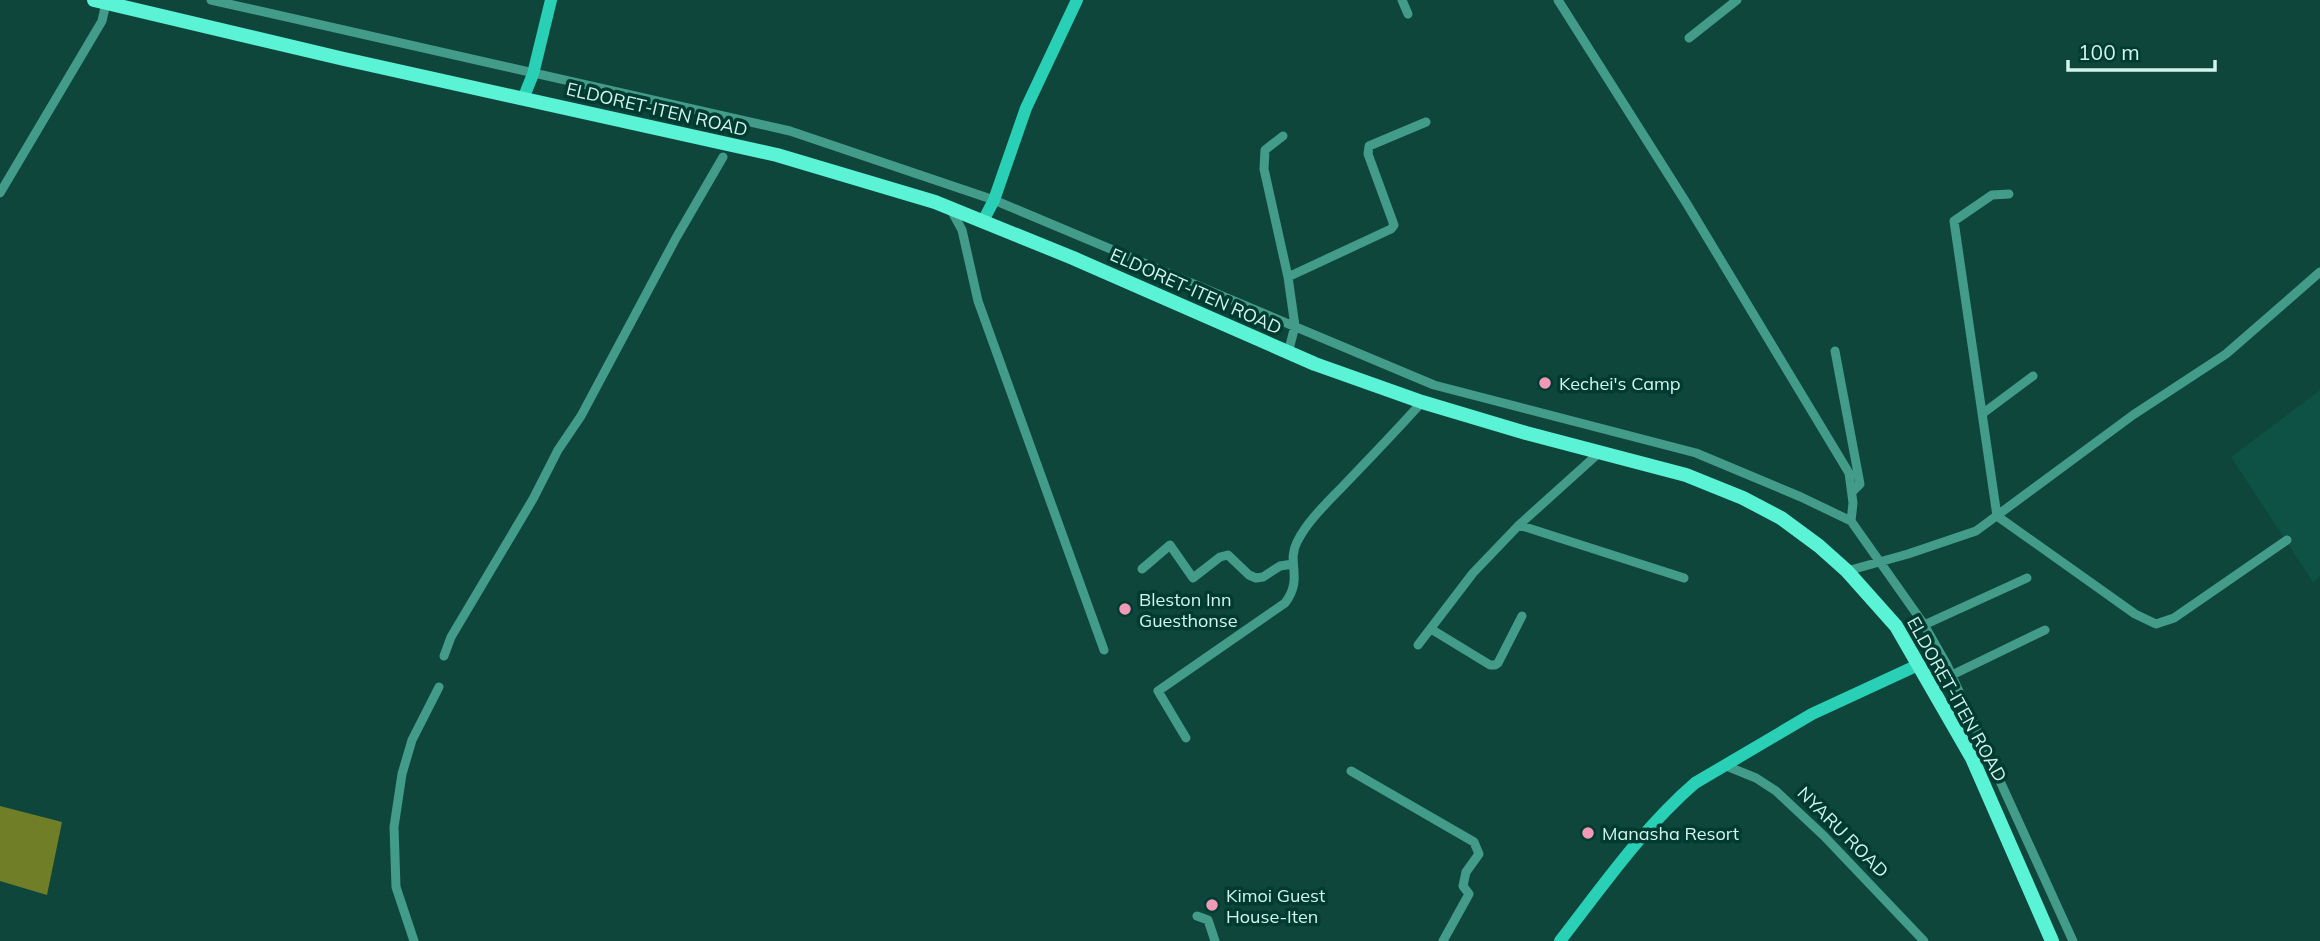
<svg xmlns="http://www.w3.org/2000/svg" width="2320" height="941" font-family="Mulish,sans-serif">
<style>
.built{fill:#0e5145}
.forest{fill:#707e28}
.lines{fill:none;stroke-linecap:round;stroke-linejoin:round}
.street{stroke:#439b89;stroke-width:9}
.secondary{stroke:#29d0b5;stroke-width:12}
.primary{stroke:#5bf3d6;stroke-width:14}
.poi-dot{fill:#f09ab7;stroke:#003b32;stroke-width:2.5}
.labels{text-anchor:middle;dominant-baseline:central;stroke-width:7;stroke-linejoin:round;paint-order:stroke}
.street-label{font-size:18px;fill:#d3f4ec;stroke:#003b32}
.poi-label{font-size:18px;fill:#d3f4ec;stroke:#003b32;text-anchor:start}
</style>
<rect width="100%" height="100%" fill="#0f463c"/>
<path class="built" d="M2320 390V576L2313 582 2231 457Z"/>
<path class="forest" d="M0 806 62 822 47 895 0 881Z"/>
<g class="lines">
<path class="street" d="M211 0 790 131 994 200 1434 385 1696 453 1801 497 1851 521
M1402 0 1408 14
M1558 0 1687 204 1849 473 1853 503 1851 521 1923 623 1947 665 2073 941
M1689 38 1737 0
M1283 136 1265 150 1264 169 1288 277 1295 326 1288 353
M0 193 102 21 106 3
M2009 194 1992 195 1954 221 1997 516 2135 614 2156 624 2174 618 2287 540
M950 208 962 230 978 301 1104 650
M1288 277 1391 229 1394 225 1368 154 1369 146 1426 122
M1835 351 1860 484 1853 491
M1982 414 2033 376
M1519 525 1684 578
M1142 569 1170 545 1193 578 1220 557 1228 555 1249 575 1256 578 1263 577 1280 566 1293 564
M1847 571 1908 554 1976 531 2133 415 2226 354 2320 272
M1924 625 2027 578
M1431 629 1490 665H1495L1498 663 1522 616
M1418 645 1473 573 1519 525 1600 452
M444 656 451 637 533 499 558 450 581 416 676 238 723 157
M1952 675 2045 630
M1186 738 1158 691 1285 603C1304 578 1286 563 1297 542 1308 520 1328 502 1345 484 1371 457 1397 430 1422 402
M1724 765 1756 778 1776 791 1824 836 1924 941
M1351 771 1474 842 1479 854 1466 872 1463 886 1469 894 1443 941
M1197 916 1208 920 1215 941
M414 941 396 887 394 827 402 774 412 740 439 687"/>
<path class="secondary" d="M523 99 533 74 551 0
M983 221 994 200 1026 108 1077 0
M1560 941C1602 887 1643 828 1695 783L1812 714 1918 665"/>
<path class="primary" d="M94 0 344 59 777 155 935 202 1073 258 1315 364 1422 402 1526 433 1686 475 1743 498 1781 518 1819 546 1847 571 1896 626 1972 758 2052 941"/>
</g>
<g class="poi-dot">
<circle cx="1545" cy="383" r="7"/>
<circle cx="1125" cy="609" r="7"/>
<circle cx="1588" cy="833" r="7"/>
<circle cx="1212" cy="905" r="7"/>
</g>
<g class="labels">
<g class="street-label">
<text transform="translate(657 109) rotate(13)">ELDORET-ITEN ROAD</text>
<text transform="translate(1196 291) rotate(24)">ELDORET-ITEN ROAD</text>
<text transform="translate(1957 699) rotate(61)">ELDORET-ITEN ROAD</text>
<text transform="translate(1843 832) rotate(45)">NYARU ROAD</text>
</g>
<g class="poi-label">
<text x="1559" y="383">Kechei's Camp</text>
<text x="1139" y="599">Bleston Inn<tspan x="1139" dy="21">Guesthonse</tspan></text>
<text x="1602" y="833">Manasha Resort</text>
<text x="1226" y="895">Kimoi Guest<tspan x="1226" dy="21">House-Iten</tspan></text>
</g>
</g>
<path d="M2068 60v10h147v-10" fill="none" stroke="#d3f4ec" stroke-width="3.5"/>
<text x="2078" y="60" font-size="21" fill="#d3f4ec" stroke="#003b32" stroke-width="5" paint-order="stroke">100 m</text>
</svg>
